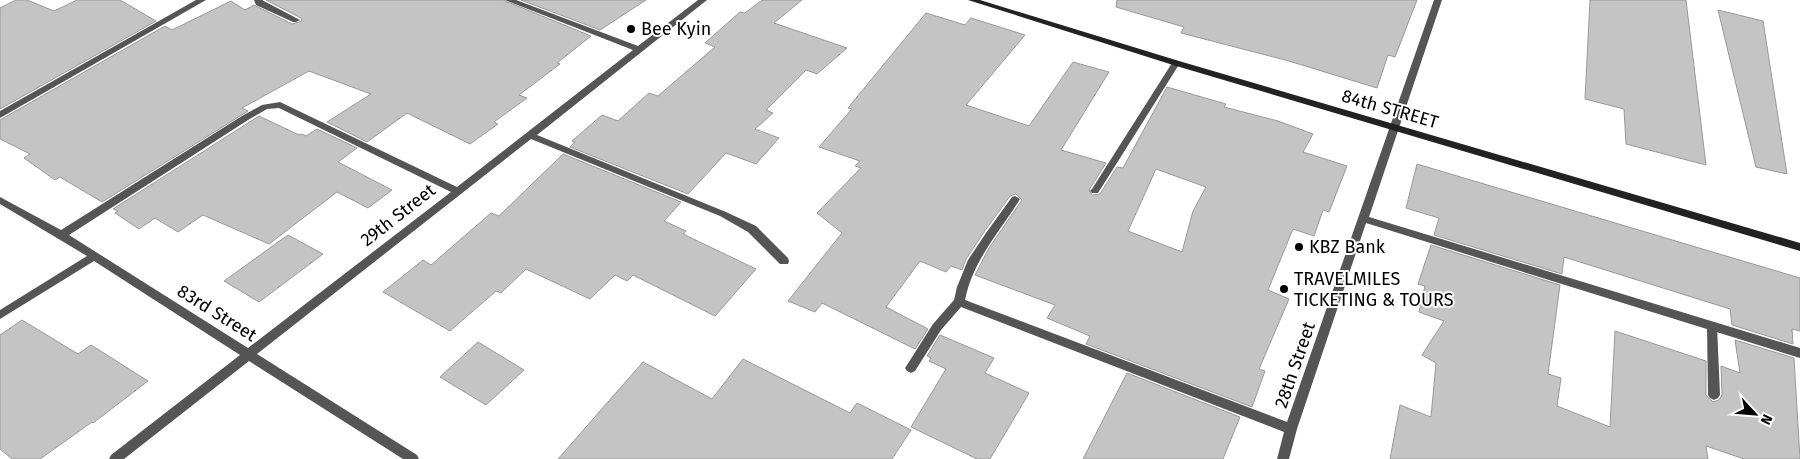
<svg xmlns="http://www.w3.org/2000/svg" width="1800" height="459" font-family="'Fira Sans',sans-serif">
<style>
.building{fill:#c4c4c4;stroke:#999;fill-rule:evenodd}
.lines{fill:none;stroke-linecap:round;stroke-linejoin:round}
.lane{fill:#555;fill-rule:evenodd}
.street{fill:#555;fill-rule:evenodd}
.secondary{fill:#222;fill-rule:evenodd}
.poi-dot{fill:#000;stroke:#fff;stroke-width:2}
.labels{text-anchor:middle;dominant-baseline:central;stroke-width:4;stroke-linejoin:round;paint-order:stroke}
.poi-label{font-size:18px;fill:#000;stroke:#fff;text-anchor:start}
.street-label{font-size:18px;fill:#000;stroke:#fff}
</style>
<rect width="100%" height="100%" fill="#fff"/>
<path class="building" d="M16 0H27L54 11 77 0H120L156 21 0 109V8Z
M266 0H503L591 36 557 63 560 64 519 95 527 98 494 122 498 124 470 144 407 113 367 142 327 122 371 94 309 71 242 108 248 111 102 202 60 177 55 180 24 158 30 154 0 139V120L165 26 172 30 231 1 245 10 254 5 292 24 302 21 301 18Z
M521 0H646L600 30Z
M762 0H802L774 23 847 48 817 74 806 70 766 110 773 113 755 129 779 138 756 164 726 153 688 194 570 147 575 142 572 141 602 115 618 121 649 93 658 96 715 47 705 43 740 12 745 13Z
M1117 0H1417L1395 57 1388 55 1377 88 1289 61 1181 33 1184 27 1116 7Z
M1590 0H1686L1706 165 1626 144 1624 109 1585 99Z
M1718 10 1763 21 1787 174 1756 167Z
M926 13 965 25 971 18 1025 35 966 105 1029 126 1073 62 1109 72 1061 150 1106 163 1089 190 1092 195 1100 194 1117 167 1123 168 1167 87 1226 104 1224 107 1278 121 1313 134 1303 152 1347 166 1329 212 1323 210 1314 236 1293 229 1268 290 1289 299 1259 369 1265 371 1252 407 1086 344 1090 336 1047 318 1055 305 975 275 989 248 1022 200 1016 194 1010 196 984 232 966 259 962 270 951 266 946 272 920 261 886 307 928 329 915 349 822 303 815 312 788 301 842 233 817 213 861 168 855 166 860 161 819 147 852 109 848 108ZM1156 169 1206 187 1193 211 1182 252 1128 231Z
M259 116 299 135 302 134 306 136 317 129 357 148 338 162 392 190 368 208 337 192 269 244 203 215 178 232 155 218 139 229 115 213 118 211 113 209Z
M563 154 681 202 664 221 686 231 683 234 756 269 715 316 633 275 627 281 615 275 590 299 526 269 501 293 496 291 450 331 383 292 423 260 431 265 491 213 499 216Z
M1417 164 1800 278V331L1792 329 1793 344 1732 325 1730 309 1564 257 1562 274 1434 235 1439 218 1406 208Z
M288 235 323 254 259 302 224 281Z
M1431 245 1560 285 1548 374 1561 378 1557 406 1610 427 1615 331 1706 361V395L1713 402 1719 400 1722 395 1721 366 1740 373 1735 340 1794 358 1800 459H1744L1706 446 1708 459H1390L1400 405 1431 417 1436 363 1422 355 1444 321 1419 312 1425 286 1418 284Z
M22 320 78 354 91 345 148 381 93 423 92 422 40 459H12L0 449V335Z
M940 335 994 358 985 373 1029 393 990 459H977L911 427 946 369 929 361 931 358 927 356Z
M478 342 524 370 486 405 440 377Z
M743 359 850 413 857 403 911 430 892 459H558L643 362 712 399Z
M1127 373 1240 417 1223 459H1083Z"/>
<g class="lines">
<path class="lane" d="M1712 322 1716 323 1717 326 1720 395 1718 398 1714 400 1710 398 1708 395 1707 326 1708 323Z"/>
<path class="street" d="M196 0H206L0 118V111Z
M254 0H262L300 20 296 22H293L256 5Z
M505 0H516L638 46 698 0H707L537 135 726 212 756 226 788 258 789 261 788 264H780L748 232 720 216 531 139 257 354 417 455 419 459H403L249 361 124 459H109L111 455 240 355 94 261 0 319V310L87 256 0 204V197L61 230 242 116 262 105 280 102 457 187 633 50ZM279 108 451 192 248 348 69 235 248 120 267 109Z
M1434 0H1442L1369 217 1800 348V358L1366 223 1297 429 1289 459H1277L1284 432 961 307 941 330 915 371 911 373 907 371 905 368 907 365 933 324 954 300 957 287 968 260 986 233 1012 197 1015 196 1020 199C999 233 973 260 965 300L1287 422Z
M1176 60 1180 63 1098 193H1092L1090 191 1092 189 1172 63Z"/>
<path class="secondary" d="M968 0H980L1179 61 1800 243V251L1173 65Z"/>
</g>
<g class="poi-dot">
<circle cx="631" cy="29" r="5"/>
<circle cx="1299" cy="247" r="5"/>
<circle cx="1284" cy="289" r="5"/>
</g>
<g class="labels">
<g class="poi-label">
<text x="641" y="29">Bee Kyin</text>
<text x="1309" y="247">KBZ Bank</text>
<text x="1294" y="279">TRAVELMILES<tspan x="1294" dy="21">TICKETING &amp; TOURS</tspan></text>
</g>
<g class="street-label">
<text transform="translate(1390 109) rotate(16)">84th STREET</text>
<text transform="translate(398 215) rotate(-38)">29th Street</text>
<text transform="translate(217 313) rotate(32)">83rd Street</text>
<text transform="translate(1295 365) rotate(-71)">28th Street</text>
</g>
</g>
<g transform="translate(1755 414) rotate(116)" stroke="#ffffff" stroke-width="4" paint-order="stroke">
<path d="M0-4L9 19L0 12L-9 19Z" fill="#000000"/>
<text y="-8" font-size="14" font-weight="bold" text-anchor="middle" fill="#000000">N</text>
</g>
</svg>
